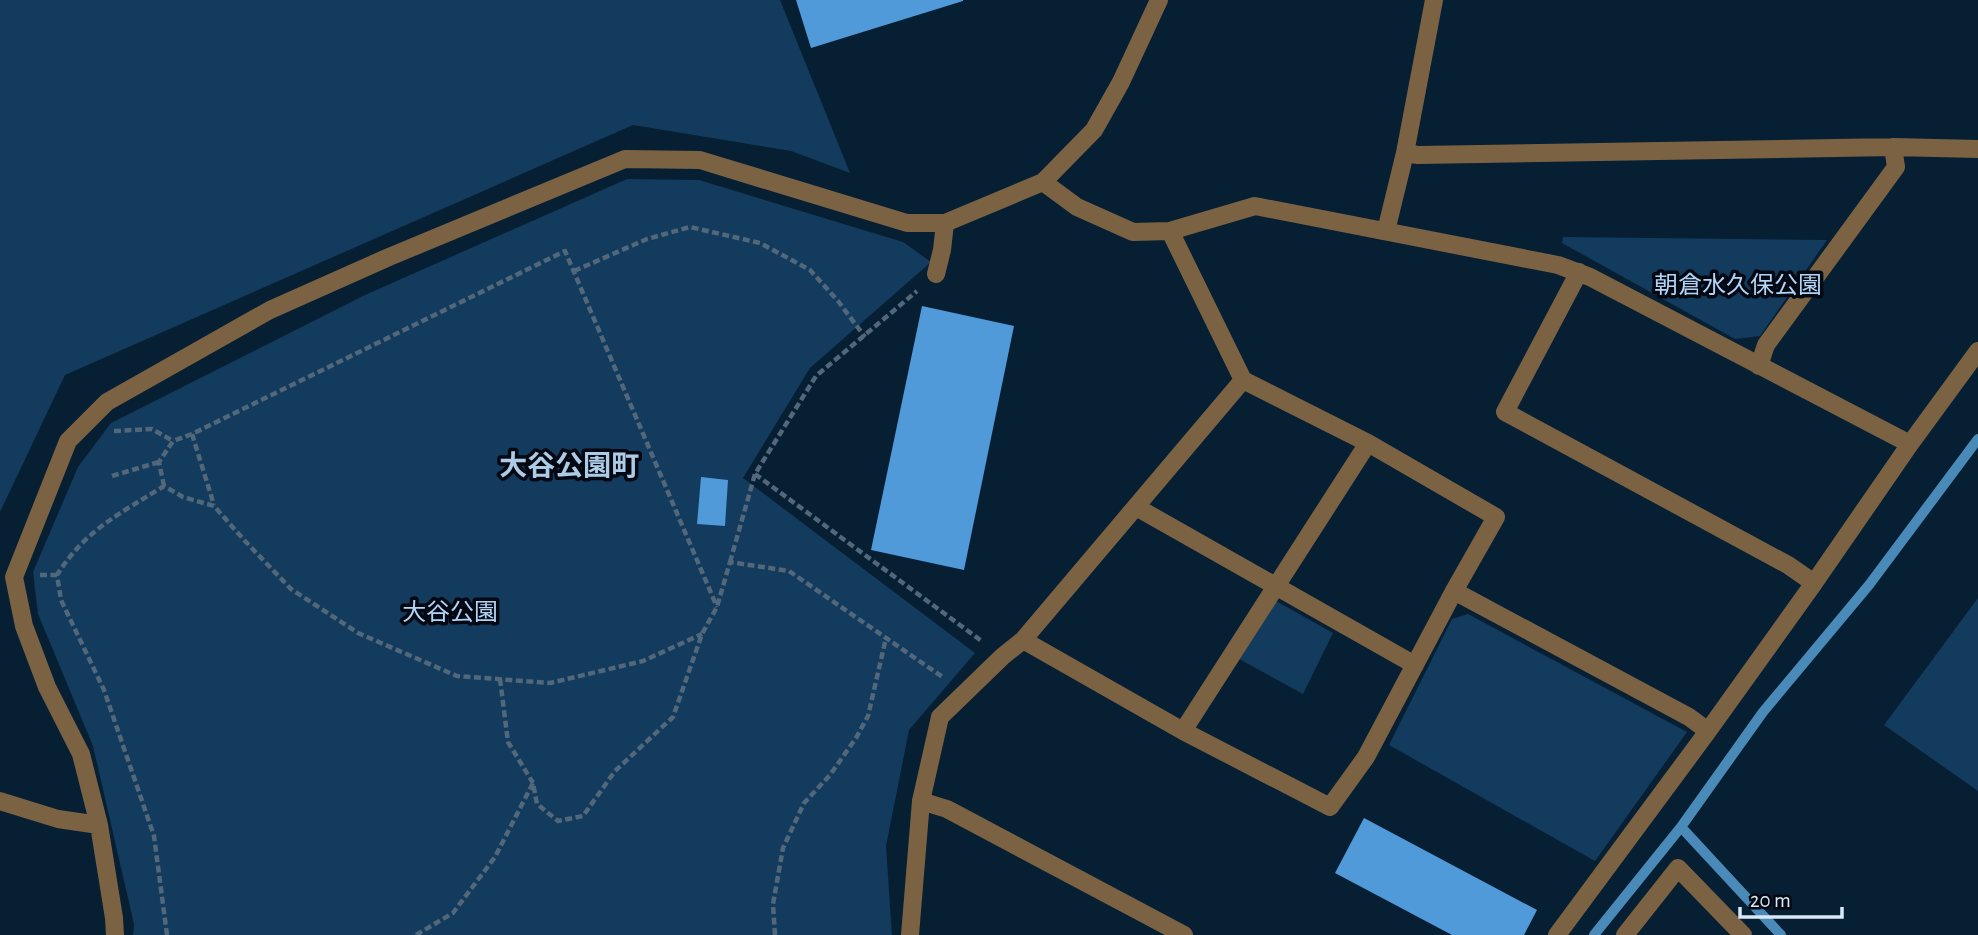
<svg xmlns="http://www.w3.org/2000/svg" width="1978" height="935" font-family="'Alegreya Sans','Noto Sans JP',sans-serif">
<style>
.green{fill:#123b5d}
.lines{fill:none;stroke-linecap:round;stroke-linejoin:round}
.stream{stroke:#4a8ab8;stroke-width:10}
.building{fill:#509ada}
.path{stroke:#526779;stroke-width:4.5;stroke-dasharray:7 3.5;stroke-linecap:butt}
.minor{stroke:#7b6243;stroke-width:18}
.labels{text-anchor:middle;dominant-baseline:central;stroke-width:7;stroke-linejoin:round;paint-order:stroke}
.park-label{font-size:24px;fill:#b2d5f7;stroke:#020811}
.quarter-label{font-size:28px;font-weight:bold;fill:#aecbe6;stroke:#020811}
</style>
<rect width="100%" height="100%" fill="#071f33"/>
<path class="green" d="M0 0H780L850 173 791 151 633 125 65 375 0 512Z
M627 179 699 180 903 242 931 262 810 368 743 478 975 653 909 730 886 846 892 935H133L134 924 93 746 38 614 33 572 78 467 111 423 365 295Z
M1563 237 1827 240 1760 336 1735 339 1562 243Z
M1978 598V791L1884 725Z
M1276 601 1333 633 1303 694 1239 659Z
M1468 614 1687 732 1595 861 1389 745 1452 619Z"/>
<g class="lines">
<path class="stream" d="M1681 827 1781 935
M1594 935 1681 827 1763 712 1869 585 1978 439"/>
</g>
<path class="building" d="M796 0H963V1L811 48Z
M922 306 1014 326 964 570 871 550Z
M701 477 728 480 725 526 697 524Z
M1364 818 1537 910 1524 935H1452L1335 873Z"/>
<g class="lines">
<path class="path" d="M574 271 647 239 690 227 760 243 810 270 838 301 865 337
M114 431 152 429 173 441
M192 434 214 505
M755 474 983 642
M112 476 159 462
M164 486 159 462 173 441 192 434 565 251 717 607
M730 562 755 474 816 376 917 291
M40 575H57
M500 679 508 742 533 783
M167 935 154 836 104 690 61 600 57 575C85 530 121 513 164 486L183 497 214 506 245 541 291 589 358 633 457 676 550 683 643 661 702 634
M416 935 453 913 495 857 533 783 537 804 558 821 583 816 615 771 673 717 702 634 717 607 730 562 789 571 944 678
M775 935 773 904 783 848 804 803 830 775 856 738 868 716 886 638"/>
<path class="minor" d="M1405 153 1418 155 1893 147 1978 149
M1043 182 1077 207 1133 232 1170 231 1255 206 1558 265 1590 277 1910 444
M1386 231 1405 153 1434 0
M1579 272 1505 412 1788 565 1814 583 1910 444 1978 351
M936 274 942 250 945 223
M1759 366 1766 345 1896 167 1893 147
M1136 507 1415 665
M1454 591 1689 717 1708 731
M1023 640 1183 731 1330 807 1366 757 1454 591 1496 517 1368 443 1243 380 1170 231
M1183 731 1368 443
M0 801 58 819 99 825
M921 801 947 809 1184 935
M115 935 114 918 99 825 81 754 47 687 24 626 14 577 68 441 107 402 270 310 389 257 625 159 700 160 907 223H945L1043 182 1094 130 1121 82 1159 0
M910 935 921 801 940 717 1003 656 1023 640 1243 380
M1557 935 1708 731 1814 583
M1625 935 1678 868 1743 935"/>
</g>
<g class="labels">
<g class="park-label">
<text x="1738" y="286">朝倉水久保公園</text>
<text x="450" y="613">大谷公園</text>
</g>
<g class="quarter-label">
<text x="569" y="467">大谷公園町</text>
</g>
</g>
<path d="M1740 907v10h102v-10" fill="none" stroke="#d9e8f6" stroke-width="3.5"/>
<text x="1750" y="907" font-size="21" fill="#d9e8f6" stroke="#020811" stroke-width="5" paint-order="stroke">20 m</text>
</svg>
